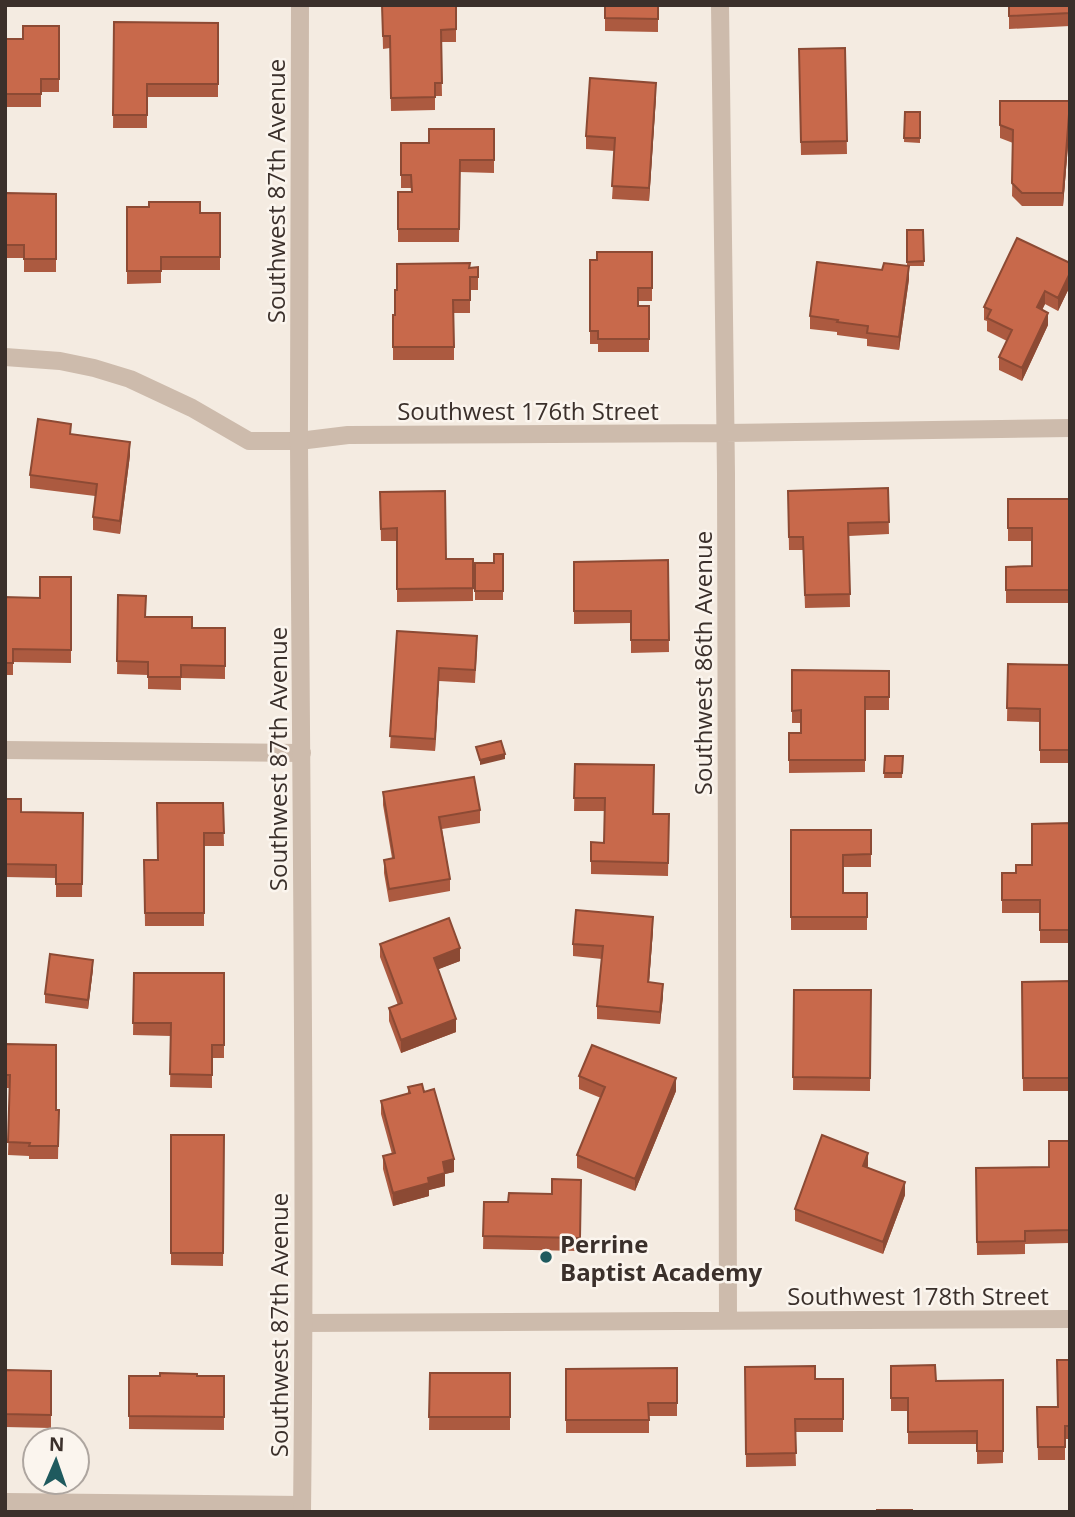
<svg xmlns="http://www.w3.org/2000/svg" width="1075" height="1517" font-family="'Open Sans',sans-serif">
<style>
.lines{fill:none;stroke-linecap:round;stroke-linejoin:round}
.minor{stroke:#cdbbac;stroke-width:18}
.tertiary{stroke:#cdbbac;stroke-width:18}
.wall{fill:#ac5a40}
.shaded-wall{fill:#8c4a34}
.building{fill:#c8694b;stroke:#8c4a34;stroke-width:2}
.poi-dot{fill:#1f5a5e;stroke:#fbf5ee;stroke-width:2.5}
.labels{text-anchor:middle;dominant-baseline:central;stroke-width:5;stroke-linejoin:round;paint-order:stroke}
.street-label{font-size:24px;fill:#3b302b;stroke:#fbf5ee}
.poi-label{font-size:24px;font-weight:bold;fill:#3b302b;stroke:#fbf5ee;text-anchor:start}
</style>
<rect width="100%" height="100%" fill="#f4ebe1"/>
<g class="lines">
<path class="minor" d="M720 5 726 473 728 1320
M5 357 60 361 94 368 130 379 192 408 249 441H299L348 435 725 433 1070 428
M5 750 302 753
M304 1323 1070 1319
M5 1502 302 1505"/>
<path class="tertiary" d="M300 5C300 152 298 298 299 444 301 800 306 1156 302 1512"/>
</g>
<path class="wall" d="M382 5H456V42H441L442 96H435V110L391 111 390 48 383 49Z
M605 5H658V32L605 31Z
M1009 5H1070V26L1009 29Z
M114 22 218 23V97H147V128H113Z
M59 26V92H41V107H5V39H23Z
M845 48 847 154 801 155 799 49Z
M656 96 649 201 612 199 615 151 586 149V136Z
M1000 101H1070V121L1063 206H1022L1012 196 1013 143 1000 138Z
M905 112H920V143L904 142Z
M494 129V173L460 172 459 242H398V192H411V188H401V143H429Z
M56 194V272H24V258H5V204Z
M127 207 200 213H220V270H161V283L127 284Z
M907 230H923L924 266H909V279L899 350 867 346V339L837 335V332L810 329V316L882 270 907 266Z
M652 252V301H638V306H649V352H598V344H590V260Z
M1070 263V286L1058 311 1045 304 1042 310 1048 325 1022 381 999 370V357L1007 341 987 331V321L984 320V307Z
M478 267V290H470V313H454V360H393V315H395L469 268Z
M71 434 130 455 120 534 93 530V517L95 496 30 488V475Z
M888 488 889 534 849 536 850 607 805 608 803 550H789L788 491Z
M380 492 446 559H473V601L397 602V541H381Z
M1008 499H1070V603H1006V567L1032 566V541H1008Z
M503 554V600H475V563H494Z
M668 560 669 652 631 653V623L574 624V562Z
M71 577V663L13 662V675H5V597L40 598Z
M118 595 146 617 192 628H225V679L181 678V690L148 689V675L117 674Z
M397 631 477 649 475 683 439 681 435 751 390 748Z
M1008 664 1070 665V763H1040V722L1007 721Z
M792 670 889 671V710H865V772L789 773V733H801V723H792Z
M885 756H903L902 778H884Z
M575 764 653 814H669L668 876 591 874V842L604 843 605 811H574Z
M383 792 480 810V823L442 829 450 879V891L389 902 384 873V860L392 858 383 805Z
M5 799 21 812 83 813 82 897H56V878L5 877Z
M223 803 224 846H204V926H145L144 860H158Z
M1070 823V943H1040V913H1002V873H1016L1032 865Z
M791 830H871V867H843V893H867V930H791Z
M653 930 649 982 663 996 660 1024 597 1019V1006L602 959 573 956V944Z
M380 944 460 961 438 969 456 1032 401 1053 389 1021V1008L398 1005 380 957Z
M93 969 88 1009 45 1003V994Z
M134 973H224V1058H212V1088L170 1087 171 1036 133 1035Z
M1070 981V1091H1023L1022 982Z
M794 990H871L870 1091 793 1090Z
M5 1044 56 1110H59L58 1159H29V1156L8 1155 10 1088H5Z
M579 1076 676 1091 635 1191 577 1168V1155L601 1098 579 1089Z
M408 1087 424 1092 454 1172 445 1174V1186L429 1190V1196L393 1206 383 1169V1156L392 1154 381 1114V1101L408 1094Z
M171 1135H224L223 1266 171 1265Z
M1070 1141V1243L1025 1244V1254L977 1255 976 1168 1049 1167Z
M868 1166 867 1168 905 1195 883 1254 795 1221V1209Z
M581 1180 580 1251 483 1249 484 1202H508L552 1194Z
M1070 1360V1439H1065V1460H1038L1037 1407H1058Z
M891 1366 936 1381 1003 1380V1463L977 1464V1444H908V1411H891Z
M745 1367 815 1379H843V1432H795L796 1466 746 1467Z
M677 1368V1416H649V1433H566V1369Z
M5 1370 51 1371V1428L5 1427Z
M430 1373H510V1430H429Z
M129 1376H224V1430L129 1429Z"/>
<path class="shaded-wall" d="M656 83V96L649 201V188Z
M1070 108V121L1063 206V193Z
M909 266V279L899 350V337Z
M1070 273V286L1058 311V298Z
M1045 291V304L1037 320V307Z
M1048 313V325L1022 381V368Z
M130 442V455L120 534V521Z
M439 668V681L435 751V739Z
M505 754V759L480 765V760Z
M653 917V930L648 995V982Z
M460 948V961L434 971V958Z
M93 960V969L88 1009V1000Z
M663 984V996L660 1024V1012Z
M456 1019V1032L401 1053V1040Z
M676 1078V1091L635 1191V1179Z
M868 1153V1166L863 1179V1166Z
M454 1159V1172L445 1174V1186L429 1190V1196L393 1206V1193L428 1178 443 1162Z
M905 1182V1195L883 1254V1242Z"/>
<path class="building" d="M382 5H456V29L441 30 442 83H435V97L391 98 390 36H383Z
M605 5H658V19L605 18Z
M1009 5H1070V13L1009 16Z
M114 22 218 23V84H147V115H113Z
M23 26H59V79H41V94H5V39H23Z
M845 48 847 141 801 142 799 49Z
M590 78 656 83 649 188 612 186 615 138 586 136Z
M1000 101H1070L1063 193H1022L1012 183 1013 130 1000 125Z
M905 112H920V138H904Z
M429 129H494V160H460L459 229H398V192H412L411 175H401V143H429Z
M6 193 56 194V259H24V245H5V204H6Z
M149 202H200V213H220V257H161V271H127V207H149Z
M907 230H923L924 261 907 262Z
M1017 238 1070 263V273L1058 298 1045 291 1037 307 1048 313 1022 368 999 357 1012 330 987 318 991 310 984 307Z
M597 252H652V288H638V306H649V339H598V331H590V260H597Z
M817 262 882 270 884 263 909 266 899 337 867 333 868 326 837 322 838 320 810 316Z
M470 263 469 268 478 267V277H470V300H453L454 347H393V315H395V290H397V264Z
M38 419 71 424 70 434 130 442 120 521 93 517 97 484 30 475Z
M888 488 889 522 848 523 850 594 805 595 803 537H789L788 491Z
M445 491 446 559H473V588L397 589V528L381 529 380 492Z
M1008 499H1070V590H1006V567L1032 566V528H1008Z
M494 554H503V591H475V563H494Z
M668 560 669 640H631V611H574V562Z
M40 577H71V650L13 649V663H5V597L40 598Z
M118 595 146 596 145 617H192V628H225V666L181 665V677H148V662L117 661Z
M397 631 477 636 475 670 439 668 435 739 390 736Z
M1008 664 1070 665V750H1040V709L1007 708Z
M792 670 889 671V697H865V760H789V733H801V710L792 711Z
M501 741 505 754 480 760 476 747Z
M885 756H903L902 773H884Z
M575 764 654 765 653 814H669L668 863 591 861V842L604 843 605 798H574Z
M474 777 480 810 439 817 450 879 389 889 384 860 394 858 383 792Z
M5 799H21V812L83 813 82 884H56V865L5 864Z
M157 803H223L224 833H204V913H145L144 860H158Z
M1070 823V930H1040V900H1002V873H1016V865H1032V824Z
M791 830H871V854L843 855V893H867V917H791Z
M576 910 653 917 648 982 663 984 660 1012 597 1006 603 946 573 944Z
M449 918 460 948 434 958 456 1019 401 1040 389 1008 402 1003 380 944Z
M50 954 93 960 88 1000 45 994Z
M134 973H224V1045H212V1075L170 1074 171 1023H133Z
M1070 981V1078H1023L1022 982Z
M794 990H871L870 1078 793 1077Z
M5 1044 56 1045V1110H59L58 1146H29L30 1143 8 1142 10 1075H5Z
M592 1045 676 1078 635 1179 577 1155 605 1087 579 1076Z
M422 1084 424 1092 434 1089 454 1159 443 1162 445 1173 428 1178 429 1183 393 1193 383 1156 395 1153 381 1101 410 1093 408 1087Z
M171 1135H224L223 1253H171Z
M822 1135 868 1153 863 1166 905 1182 883 1242 795 1209Z
M1049 1141H1070V1230L1025 1231V1241L977 1242 976 1168 1049 1167Z
M552 1179 581 1180 580 1238 483 1236 484 1202H508L509 1193 552 1194Z
M1057 1360H1070V1426H1065V1447H1038L1037 1407H1058Z
M935 1365 936 1381 1003 1380V1451H977V1431L908 1432V1398H891V1366Z
M815 1366V1379H843V1419H795L796 1453 746 1454 745 1367Z
M677 1368V1403H648L649 1420H566V1369Z
M5 1370 51 1371V1415L5 1414Z
M160 1373 197 1374V1376H224V1417L129 1416V1376H160Z
M430 1373H510V1417H429Z
M877 1510H912V1512H877Z"/>
<circle class="poi-dot" cx="546" cy="1257" r="7"/>
<g class="labels">
<g class="street-label">
<text transform="translate(275 191) rotate(-90)">Southwest 87th Avenue</text>
<text x="528" y="410">Southwest 176th Street</text>
<text transform="translate(702 663) rotate(-90)">Southwest 86th Avenue</text>
<text transform="translate(277 759) rotate(-90)">Southwest 87th Avenue</text>
<text x="918" y="1295">Southwest 178th Street</text>
<text transform="translate(278 1325) rotate(-90)">Southwest 87th Avenue</text>
</g>
<g class="poi-label">
<text x="560" y="1243">Perrine<tspan x="560" dy="28">Baptist Academy</tspan></text>
</g>
</g>
<rect width="1075" height="1517" fill="none" stroke="#3b302b" stroke-width="14"/>
<g transform="translate(56 1461) rotate(2)"><circle r="33" fill="#fbf5ee" stroke="#aea6a0" stroke-width="2"/>
<path d="M0-5L12 26L0 18L-12 26Z" fill="#1f5a5e"/>
<text y="-10" font-size="19" font-weight="bold" text-anchor="middle" fill="#3b302b">N</text>
</g>
</svg>
